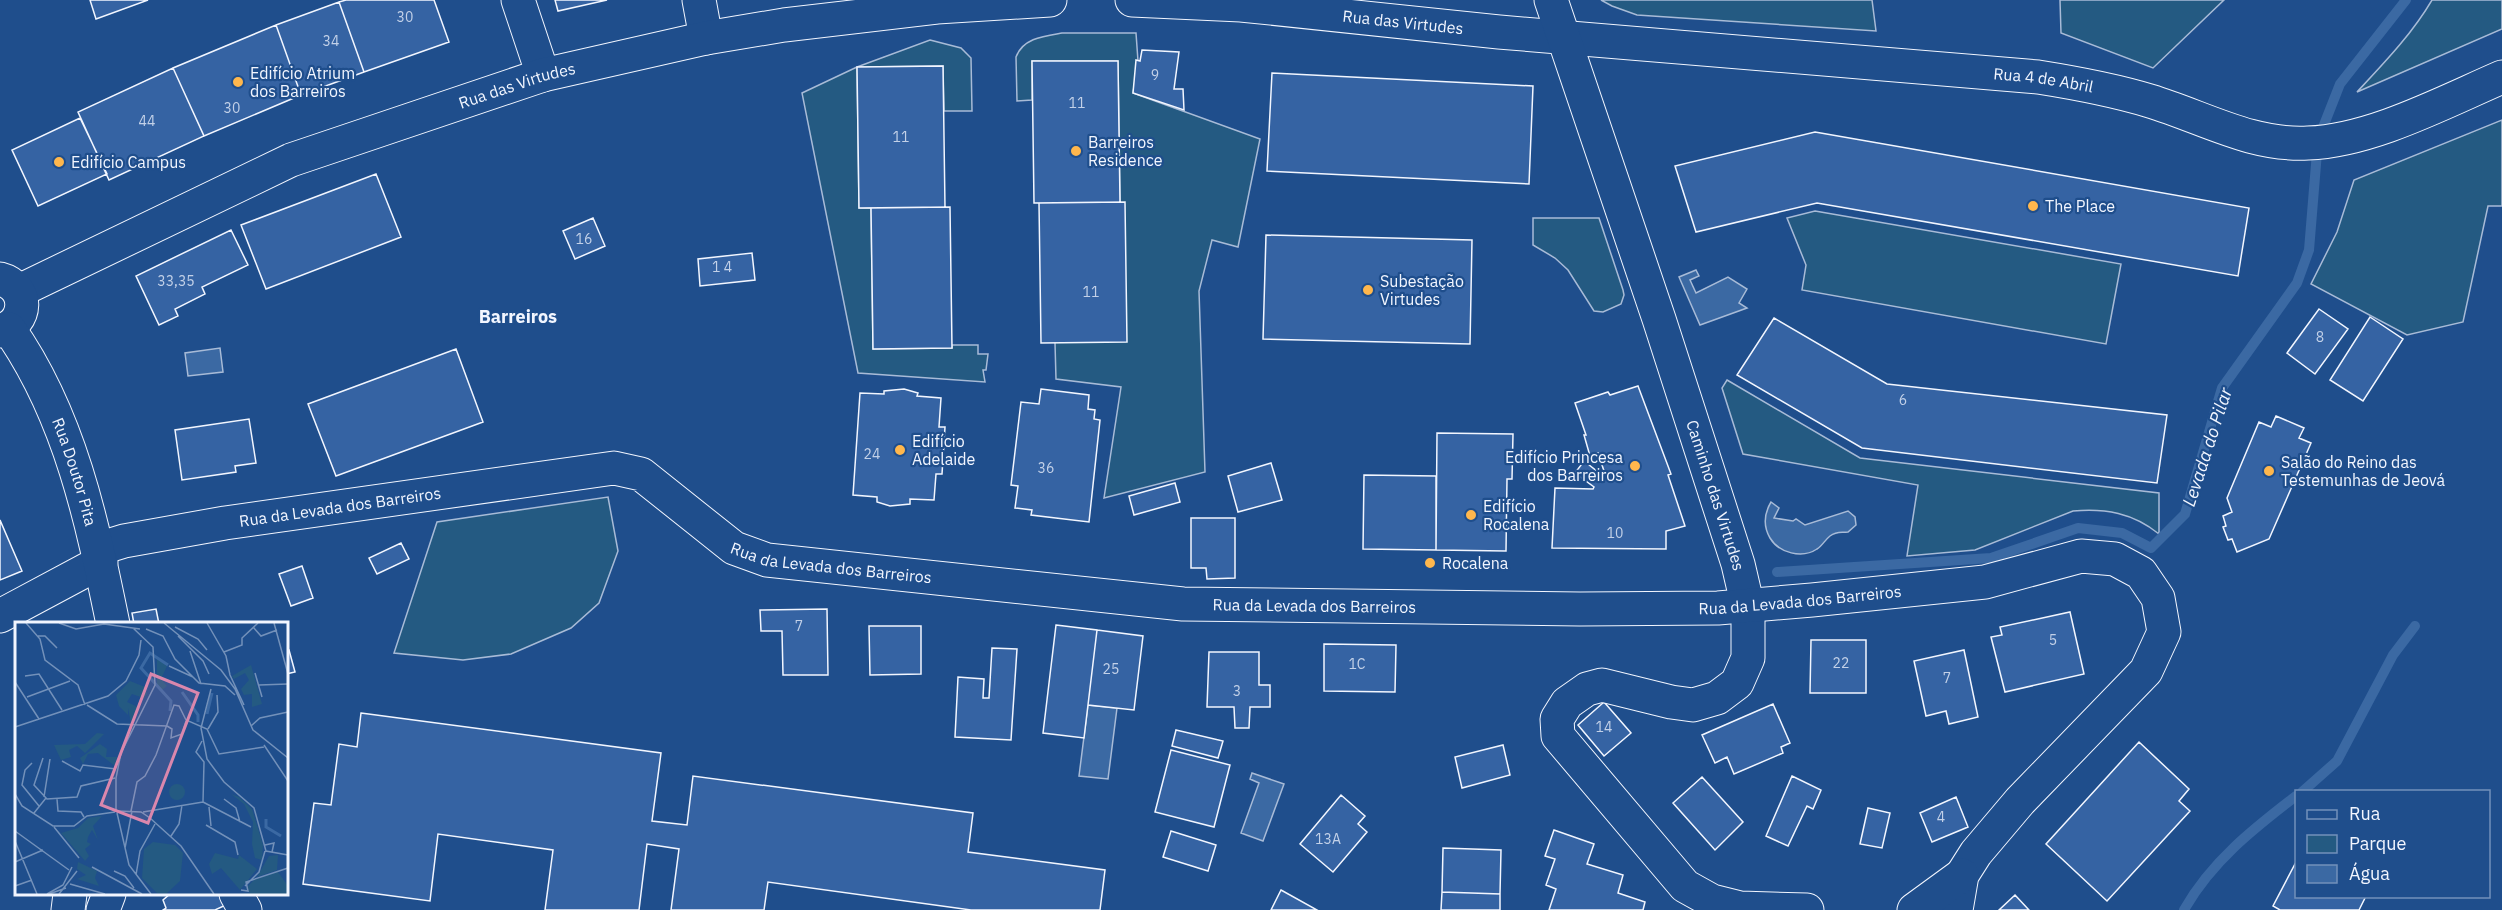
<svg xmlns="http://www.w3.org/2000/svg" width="2502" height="910" font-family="'IBM Plex Sans',sans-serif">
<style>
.green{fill:#245a82;stroke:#a8bbd7;stroke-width:1.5}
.water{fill:#3b69a3;stroke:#a8bbd7;stroke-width:1.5}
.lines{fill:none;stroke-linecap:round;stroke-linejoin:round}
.stream{stroke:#3b69a3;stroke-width:10}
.building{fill:#3563a3;stroke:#f2f6ff;stroke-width:1.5}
.minor-casing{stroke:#f2f6ff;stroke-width:35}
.major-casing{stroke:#f2f6ff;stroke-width:35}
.minor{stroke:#1f4e8c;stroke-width:33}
.major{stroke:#1f4e8c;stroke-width:33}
.poi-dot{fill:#ffb74d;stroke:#1f4e8c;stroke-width:2}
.labels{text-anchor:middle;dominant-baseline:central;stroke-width:4.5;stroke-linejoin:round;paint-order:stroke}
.number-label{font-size:14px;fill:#c3d1e8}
.street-label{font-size:16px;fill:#f2f6ff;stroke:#1f4e8c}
.poi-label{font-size:16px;fill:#f2f6ff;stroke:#1f4e8c;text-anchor:start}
.neighbourhood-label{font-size:18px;font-weight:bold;fill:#f2f6ff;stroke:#1f4e8c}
.water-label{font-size:18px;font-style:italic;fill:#f2f6ff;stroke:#1f4e8c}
.inset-river{fill:none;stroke:#3b69a3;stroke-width:3}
.inset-road{fill:none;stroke:#7391ba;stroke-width:1.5}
.view{fill:#da87ad;fill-opacity:0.15;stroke:#da87ad;stroke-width:3}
.inset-edge{fill:none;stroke:#f2f6ff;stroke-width:3}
</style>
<rect width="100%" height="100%" fill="#1f4e8c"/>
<path class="green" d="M1601 0H1872L1876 31 1637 15 1612 6Z
M2060 0H2224L2153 68 2061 33Z
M2432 0H2502V29L2357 92C2384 63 2412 34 2432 0Z
M1062 33H1136L1138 61 1133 93 1260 139 1238 247 1212 240 1199 291 1205 472 1104 498 1121 387 1056 379 1055 343 1120 202 1118 61H1032V100L1017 101 1016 57C1023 38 1044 36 1062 33Z
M930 40 961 48 971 58 972 111H944L943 66 857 67 859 208H871L873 349 952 348V345H978V354H988L986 370H983L985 382 858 373 802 93 857 67Z
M2502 120V206H2488L2463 322 2407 335 2311 284 2337 232 2354 180Z
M1815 211 2121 264 2106 344 1802 290 1806 265 1787 218Z
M1533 218H1599L1623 290 1624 295 1621 304 1603 312 1594 311 1568 270 1555 258 1533 245Z
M1727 380 1860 458 2159 493V534C2133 513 2105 508 2073 511L1975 550 1907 556 1918 485 1743 454 1722 388Z
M608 497 618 551 599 603 571 628 511 654 463 660 394 653 437 522Z"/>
<path class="water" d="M1696 270 1699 276 1690 280 1696 293 1728 277 1747 289 1739 303 1747 308 1700 325 1679 277Z
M220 348 223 372 188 376 185 353Z
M1771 502 1779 508 1774 518 1793 521 1796 519 1805 525 1848 511 1855 517 1856 525 1848 532C1841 533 1837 531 1830 536 1825 540 1822 546 1817 549 1802 559 1779 553 1770 538 1763 526 1764 514 1771 502Z
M1088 705 1117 708 1108 779 1079 776Z
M1252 773 1284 784 1263 841 1241 833 1259 783 1250 779Z"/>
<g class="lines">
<path class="stream" d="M1777 572 1991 558 2078 528 2122 533 2151 548 2185 514 2222 388 2297 283 2309 250 2318 140 2340 84 2406 0
M2302 792 2337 761 2393 655 2415 626
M2184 910C2211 862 2253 829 2296 796"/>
</g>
<path class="building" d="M90 0H148L96 19Z
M346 0H434L449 42 364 72 339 2Z
M555 0H607L558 11Z
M339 2 364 72 301 95 276 25Z
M276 25 301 95 204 136 173 68Z
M1142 50 1179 52 1174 89H1183L1184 110 1133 93 1136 60 1140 61Z
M1032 61H1118L1120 202 1034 203Z
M943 66 945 207 859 208 857 67Z
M173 68 204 136 109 180 78 112Z
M1272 73 1533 86 1529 184 1267 171Z
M80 118 107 174 38 206 12 150Z
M1815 132 2249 208 2238 276 1817 203 1696 232 1675 166Z
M376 174 401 237 266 289 241 225Z
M1125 202 1127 342 1041 343 1039 203Z
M950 207 952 348 873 349 871 208Z
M593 218 605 246 575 259 563 231Z
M231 230 248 265 202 287 205 294 175 309 178 316 159 325 136 276Z
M1266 235 1472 240 1470 344 1263 339Z
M752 253 755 280 700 286 698 259Z
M2319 309 2348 329 2315 374 2287 353Z
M2370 317 2403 339 2363 401 2330 380Z
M1774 318 1887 384 2167 415 2157 483 1862 448 1737 375Z
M456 349 483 422 336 476 308 404Z
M1638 386 1671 474 1668 475 1685 526 1666 531V549L1552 548 1555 488 1593 489 1594 487 1575 473 1584 461 1602 475 1604 471 1598 453 1590 456 1584 435H1586L1575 403 1608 392 1610 395Z
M904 389 918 393 917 396 941 398 939 427H945L942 474H936L934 500 910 499V504L890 506 877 502V497L853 495 860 393 884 394V391Z
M1041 389 1089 395 1088 409 1095 410 1094 419 1100 420 1089 522 1031 515 1032 510 1015 508 1018 486 1011 485 1021 402 1039 404Z
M2276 416 2304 428 2299 438 2311 443 2269 539 2237 552 2232 539 2228 540 2223 527 2226 526 2223 516 2232 512 2227 498 2259 422 2271 427Z
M249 419 256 463 235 466 236 472 182 480 175 430Z
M1437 433 1513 434 1512 479H1507L1506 551 1436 550Z
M1271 463 1282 500 1238 512 1228 476Z
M1364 475 1436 476V550L1363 549Z
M1175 483 1180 502 1134 515 1129 496Z
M1191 518H1235V578L1207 579 1206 568H1191Z
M0 520 22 571 0 580Z
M401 543 409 559 377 574 369 558Z
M302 566 313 598 291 606 279 574Z
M156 609 159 624H134L132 613Z
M827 609 828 675H783L782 631H761L760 610Z
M2070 612 2084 674 2005 692 1991 637 2002 635 2000 627Z
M1056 625 1097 630 1084 738 1043 733Z
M869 626H921V674L870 675Z
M1097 630 1143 636 1134 710 1088 705Z
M1811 640H1866V693H1810Z
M1324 644 1396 645 1395 692 1324 691Z
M992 648 1017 649 1011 740 955 737 958 677 984 679 983 698H989Z
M289 650 295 672 286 674V651Z
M1964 650 1978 717 1949 724 1946 711 1926 716 1914 661Z
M1209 652H1259V685H1270V707H1250L1249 728H1235L1234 707H1207Z
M1604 702 1631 733 1604 756 1578 725Z
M1773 704 1790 743 1781 747 1783 753 1734 774 1727 757 1715 763 1702 735Z
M361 713 661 753 652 821 687 825 693 776 973 813 968 852 1105 870 1100 910H971L768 882 764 910H671L679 849 647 844 639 910H545L553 850 438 834 430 901 303 884 314 803 331 805 339 744 357 747Z
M1176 730 1223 741 1218 758 1172 746Z
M2139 742 2189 789 2179 801 2190 811 2107 901 2046 844Z
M1503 745 1510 775 1462 788 1455 757Z
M1171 750 1230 765 1214 827 1155 812Z
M1792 776 1821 790 1813 809 1807 806 1788 846 1766 836Z
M1702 777 1743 822 1715 850 1673 803Z
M1341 795 1365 816 1358 824 1367 832 1333 872 1300 844Z
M1956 797 1968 827 1932 842 1920 813Z
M1868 808 1890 813 1882 848 1860 844Z
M1554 830 1594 844 1587 864 1623 875 1618 893 1645 902 1643 910H1549L1556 889 1546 885 1555 859 1545 856Z
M1171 831 1216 845 1208 871 1163 857Z
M1443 848 1501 850 1500 894 1442 892Z
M2296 862V896H2366L2359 910H2280L2273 906Z
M1281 890 1317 910H1271Z
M1442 892 1500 894V910H1441Z
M170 894H221L226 905 215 910H163L166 908 163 900Z
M2015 895 2029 910H1999Z"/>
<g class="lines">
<defs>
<g id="minor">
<path d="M518 0 543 75"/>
<path d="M699 0 706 38"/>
<path id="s1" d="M1132 0 1241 5 1499 32 2038 77C2076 83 2114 90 2150 101 2203 117 2251 146 2308 143 2371 141 2444 102 2502 77"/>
<path id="s2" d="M1551 0 1659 319 1738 564 1748 607V658L1737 683 1717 698 1693 705 1671 702 1602 685 1587 689 1567 703 1557 719 1558 736 1685 886 1712 901 1740 908 1807 910"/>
<path id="s3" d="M19 291 291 160 543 75 706 38 784 25 937 7 1050 0"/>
<path id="s4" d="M98 549 124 541 225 523 614 468 641 474 734 548 767 560 1183 604 1580 609 1718 608 1812 600 1985 582 2081 556 2115 559 2141 573 2158 598 2164 632 2146 671 2020 801 1976 853 1962 875 1956 910"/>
<path d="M0 616 101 562"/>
<path d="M236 894 245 910"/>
<path d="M1914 910 1962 875"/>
</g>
<g id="major">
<path d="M0 279C30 287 28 323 0 331"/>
<path id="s5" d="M9 329C70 416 92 521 113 624"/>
<path d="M68 910 70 894"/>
<path d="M103 910 109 894"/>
</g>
</defs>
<use href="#minor" class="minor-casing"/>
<use href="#major" class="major-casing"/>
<use href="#minor" class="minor"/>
<use href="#major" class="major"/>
</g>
<g class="poi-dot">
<circle cx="238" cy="82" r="6"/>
<circle cx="1076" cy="151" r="6"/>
<circle cx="59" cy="162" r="6"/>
<circle cx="2033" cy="206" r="6"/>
<circle cx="1368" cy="290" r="6"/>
<circle cx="900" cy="450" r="6"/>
<circle cx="1635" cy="466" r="6"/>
<circle cx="2269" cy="471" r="6"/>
<circle cx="1471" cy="515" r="6"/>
<circle cx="1430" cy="563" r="6"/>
</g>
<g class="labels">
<g class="number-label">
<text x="405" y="17">30</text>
<text x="331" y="41">34</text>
<text x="1155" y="75">9</text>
<text x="1077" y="103">11</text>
<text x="232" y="108">30</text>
<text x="147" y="121">44</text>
<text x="901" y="137">11</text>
<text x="584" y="239">16</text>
<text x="722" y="267">1 4</text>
<text x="176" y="281">33,35</text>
<text x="1091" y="292">11</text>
<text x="2320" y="337">8</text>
<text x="1903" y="400">6</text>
<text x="872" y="454">24</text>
<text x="1046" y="468">36</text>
<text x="1615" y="533">10</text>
<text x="799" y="626">7</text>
<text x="2053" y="640">5</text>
<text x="1841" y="663">22</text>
<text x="1357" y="664">1C</text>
<text x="1111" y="669">25</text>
<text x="1947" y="678">7</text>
<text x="1237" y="691">3</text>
<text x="1604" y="727">14</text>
<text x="1941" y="817">4</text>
<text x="1328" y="839">13A</text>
</g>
<g class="street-label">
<text stroke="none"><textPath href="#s1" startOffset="272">Rua das Virtudes</textPath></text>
<text stroke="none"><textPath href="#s1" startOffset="915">Rua 4 de Abril</textPath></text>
<text stroke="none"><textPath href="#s3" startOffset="540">Rua das Virtudes</textPath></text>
<text stroke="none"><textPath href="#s5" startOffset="158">Rua Doutor Pita</textPath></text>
<text stroke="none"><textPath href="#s2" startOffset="522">Caminho das Virtudes</textPath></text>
<text stroke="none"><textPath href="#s4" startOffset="246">Rua da Levada dos Barreiros</textPath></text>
<text stroke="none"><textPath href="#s4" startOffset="768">Rua da Levada dos Barreiros</textPath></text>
<text stroke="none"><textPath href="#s4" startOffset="1740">Rua da Levada dos Barreiros</textPath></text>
<text stroke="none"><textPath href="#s4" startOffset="1254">Rua da Levada dos Barreiros</textPath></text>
</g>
<g class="poi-label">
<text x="250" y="73">Edifício Atrium<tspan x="250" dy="18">dos Barreiros</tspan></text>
<text x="1088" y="142">Barreiros<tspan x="1088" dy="18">Residence</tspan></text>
<text x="71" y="162">Edifício Campus</text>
<text x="2045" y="206">The Place</text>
<text x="1380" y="281">Subestação<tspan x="1380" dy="18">Virtudes</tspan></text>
<text x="912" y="441">Edifício<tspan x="912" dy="18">Adelaide</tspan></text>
<text x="1623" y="457" text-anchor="end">Edifício Princesa<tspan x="1623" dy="18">dos Barreiros</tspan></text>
<text x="2281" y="462">Salão do Reino das<tspan x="2281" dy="18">Testemunhas de Jeová</tspan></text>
<text x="1483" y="506">Edifício<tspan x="1483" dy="18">Rocalena</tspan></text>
<text x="1442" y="563">Rocalena</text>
</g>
<g class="neighbourhood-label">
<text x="518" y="316">Barreiros</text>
</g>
<g class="water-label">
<text transform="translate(2207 447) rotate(-72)">Levada do Pilar</text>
</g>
</g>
<g transform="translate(15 622)">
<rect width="273" height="273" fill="#1f4e8c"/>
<path d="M142 36 152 44 146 57 152 64 147 68 142 64ZM236 43 247 82 237 85V72L229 73 226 67 234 58 230 51 219 57 217 54ZM115 59 130 65 132 72 129 76 117 72 112 80 125 86 116 101 113 86V93L104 84 101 73ZM82 111 89 112 70 131 62 124 54 128 56 135 46 138 39 123 70 122ZM85 122 92 127 91 135H102L100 144 83 131 73 132 68 142 65 136ZM154 170a8 8 0 1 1 16 0a8 8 0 1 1-16 0ZM216 172 224 175 237 187 248 223 247 238 240 236 237 222 238 200 229 182ZM87 194 78 204 83 218 77 208 73 215 72 220 76 222 70 227 74 234 70 239 46 211 63 206 73 196ZM138 220 160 223 168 231 165 259 151 272 142 271 127 256 129 227ZM200 231 223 237 224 233 242 247 225 268 206 246 197 252 194 242ZM263 233 262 248 242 255 254 234ZM63 240 82 249 80 256 84 264 62 257 71 253 62 247ZM263 250 273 264V272H224L235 271 231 266 240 257Z" fill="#245a82"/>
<path class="inset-river" d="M153 43 135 31 126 46 156 79 155 89M167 70 183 93V100M192 92 197 71M251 197V205L266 214"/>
<path class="inset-road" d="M11 1 25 17 30 38 63 63 70 83M44 1 61 7 89 2 125 7M149 1 206 48 220 67 238 108 273 136M192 1 211 34 215 53 229 83M259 1 273 52M160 5 183 17 192 28M238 5 246 14 262 8M131 7 148 14 160 37 184 61 210 64 220 73M23 14H30L42 26M163 14 188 39 194 52M175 29 186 62M209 30 227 23V16L243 1M154 44 178 55M240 51 247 75M10 54 24 52 47 88M0 60 24 97M244 63 273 62M196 67 186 106 192 137 209 160 239 186 251 229 273 233M12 75 55 59M72 83 102 102 152 104M152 104 157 107 156 116 167 112 171 99M236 104 245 96 273 90M0 105 93 74 111 59 124 33 126 18M193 107 203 90 202 73M187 119 181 130 189 140 188 180M249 123 273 159M28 136 19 163 32 177 62 175 66 164 100 156M47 139 65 149 68 143 101 147M17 141 10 148 7 163 24 184M0 172 7 184 38 204H59L72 194 100 190M29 175 35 137M42 177 43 189 66 190 69 195M209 177 221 186 225 200M188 180 236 205M194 185 196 204M101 188V156L106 131 140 63 138 25 118 6M103 189 126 190 135 196 166 224 199 272M116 189 122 160 130 154 141 133 159 83 164 84 171 98 192 107 204 132 249 125M128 190 188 180M19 191 31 176M102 191 114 243 136 272M191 203 220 220 223 233M39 205 64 236M0 209 54 248M156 214 164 202 167 183M0 219 22 272M250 223 259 221 257 230M110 226 117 189M0 240 28 228M77 245 127 272M99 249 110 254 119 266M121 253 125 229 140 202M55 262 90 272M0 264 17 258M230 264 244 250 250 229M226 268 233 269 231 260 273 246M32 272 48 263 57 245M34 272 51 266M44 272 62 249"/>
<path class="view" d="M136 52 183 71 133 201 86 183Z"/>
<rect width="273" height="273" class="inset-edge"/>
</g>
<rect x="2295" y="790" width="195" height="108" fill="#1f4e8c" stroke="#7391ba" stroke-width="1.5"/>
<rect x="2307" y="810" width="30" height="9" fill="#1f4e8c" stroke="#7391ba" stroke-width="1.5"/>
<text x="2349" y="820" font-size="18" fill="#f2f6ff">Rua</text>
<rect x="2307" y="835" width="30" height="18" fill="#245a82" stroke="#7391ba" stroke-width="1.5"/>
<text x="2349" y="850" font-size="18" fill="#f2f6ff">Parque</text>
<rect x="2307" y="865" width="30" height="18" fill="#3b69a3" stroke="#7391ba" stroke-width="1.5"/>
<text x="2349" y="880" font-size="18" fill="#f2f6ff">Água</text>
</svg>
